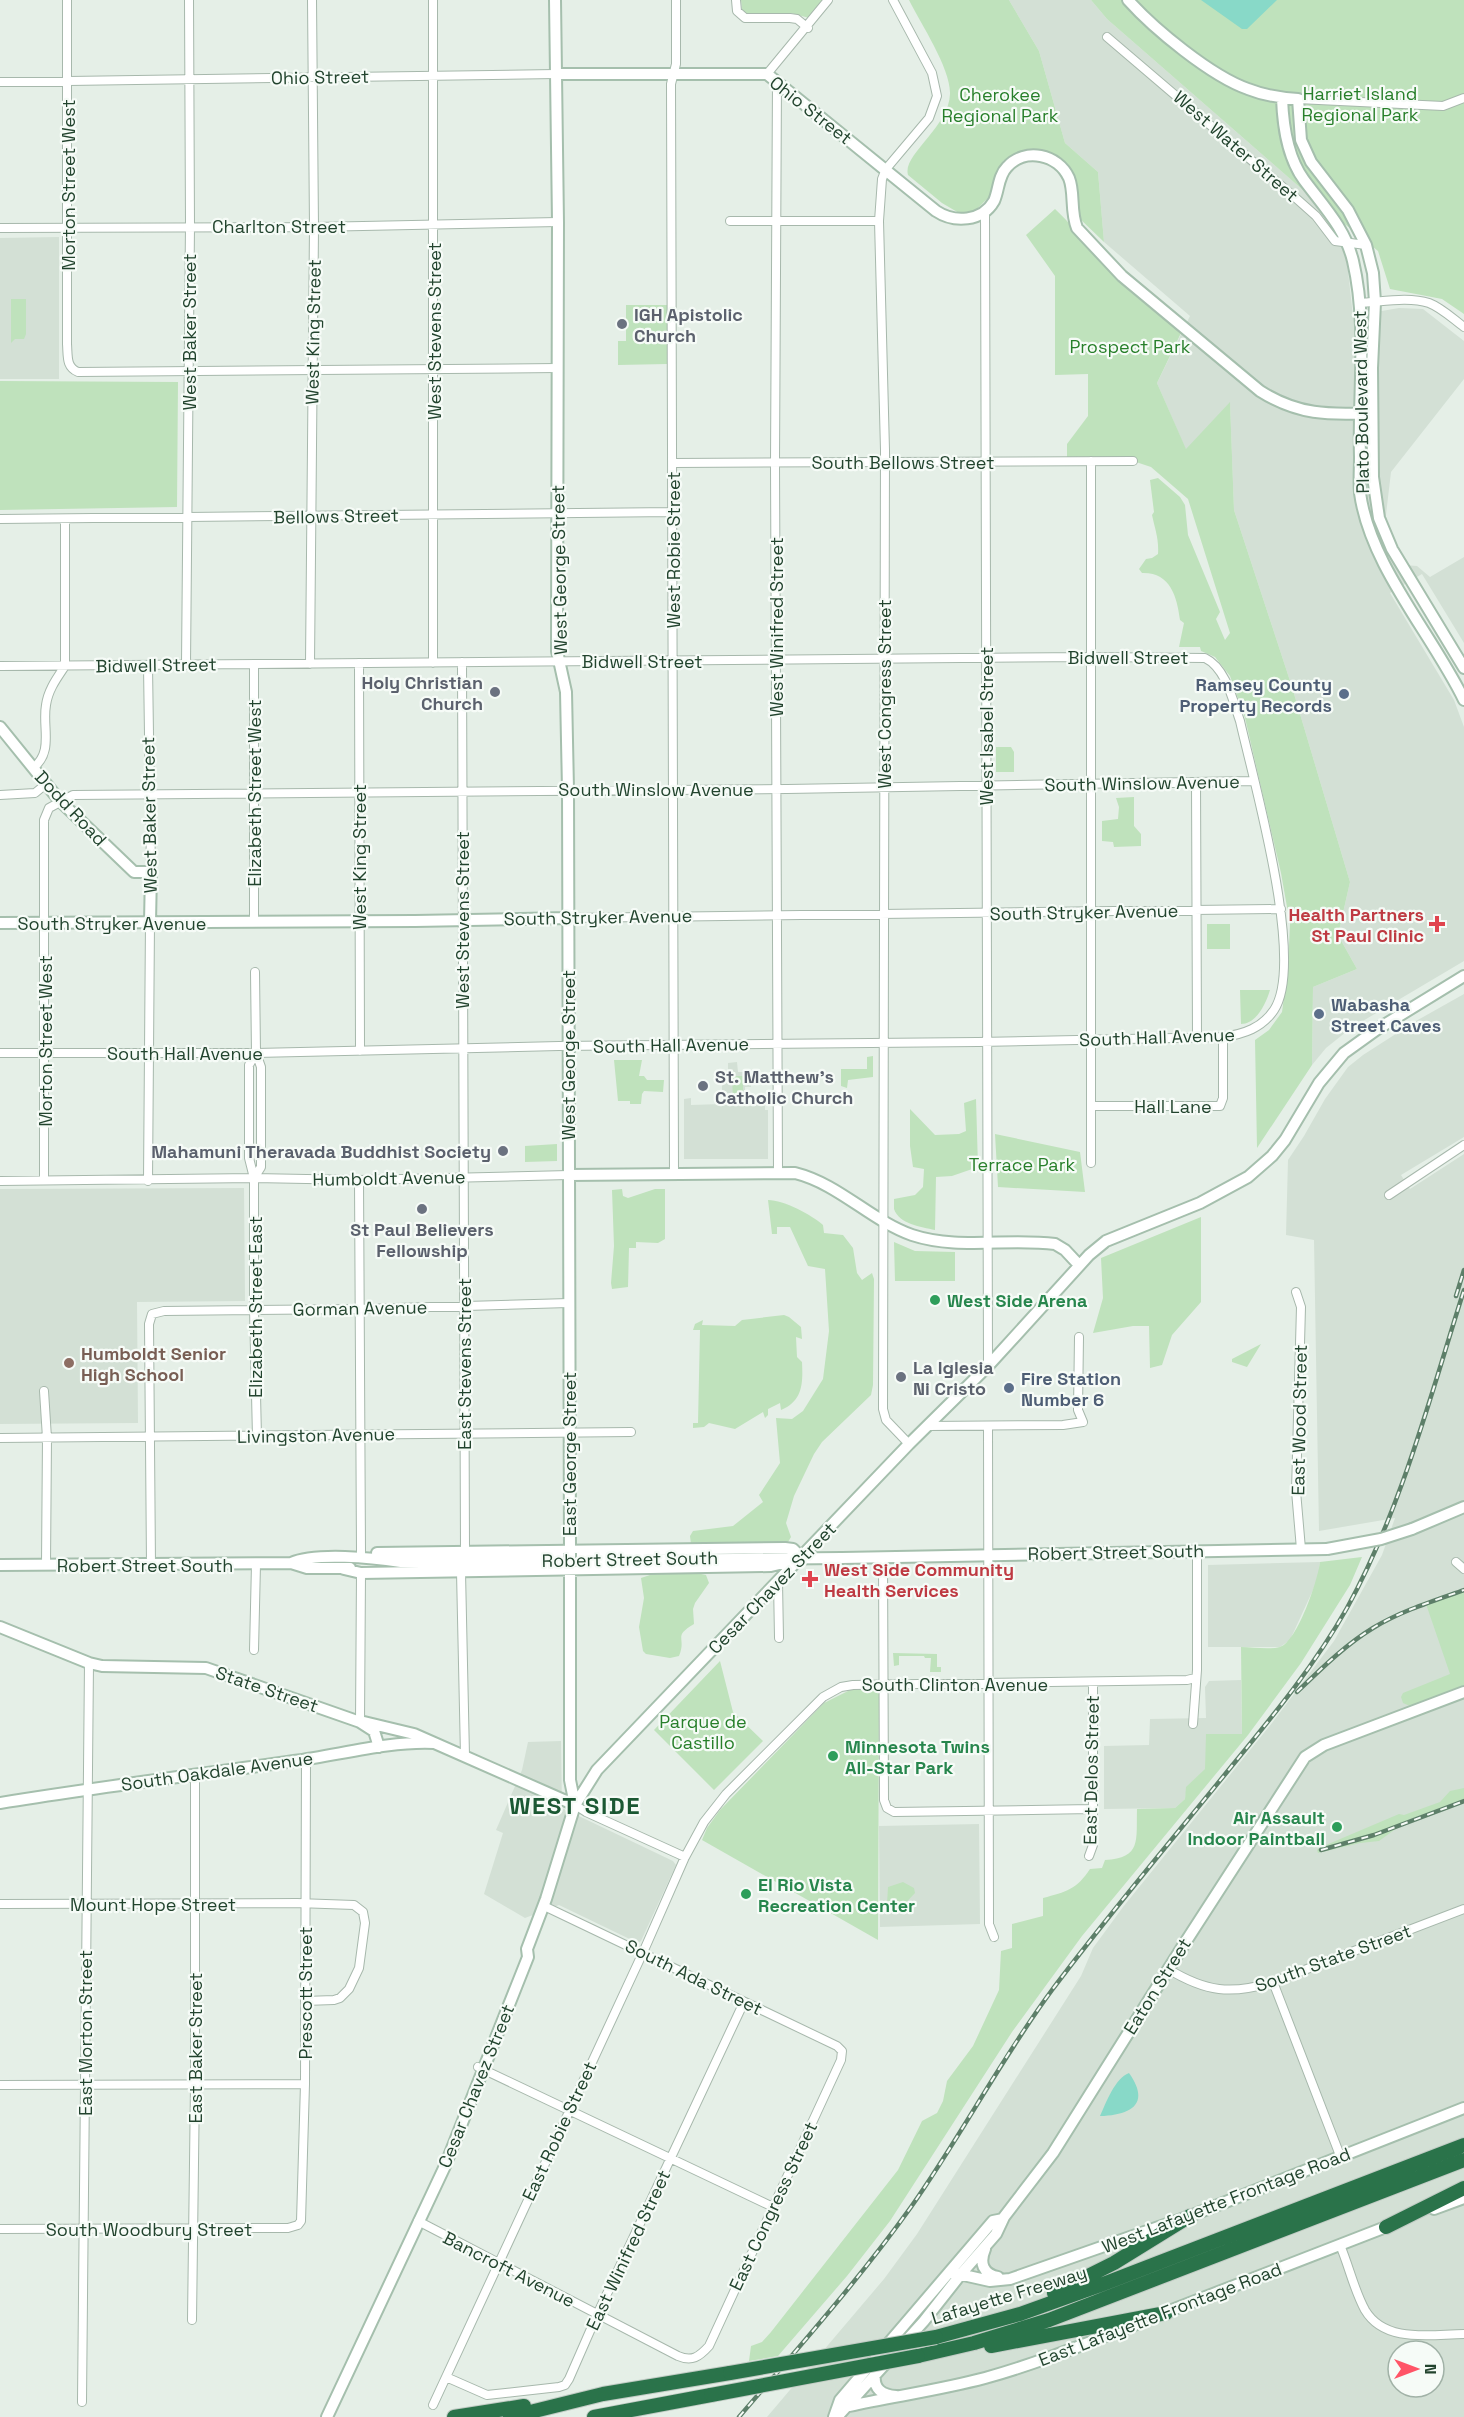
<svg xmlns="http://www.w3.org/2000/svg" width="1464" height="2417" font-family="'Space Grotesk',sans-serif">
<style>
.built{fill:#d3e0d5;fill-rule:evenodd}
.green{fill:#bfe2bc}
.water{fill:#88d9c8}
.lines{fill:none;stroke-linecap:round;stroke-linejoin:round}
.street-casing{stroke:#a7b8ac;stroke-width:10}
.secondary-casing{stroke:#a5bfad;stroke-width:14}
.highway-casing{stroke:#c1cbc4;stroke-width:16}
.street{stroke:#fff;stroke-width:8}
.secondary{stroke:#fff;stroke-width:10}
.highway{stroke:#2a734a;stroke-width:14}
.rail-casing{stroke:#5d7f69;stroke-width:4.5}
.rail{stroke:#f6fbf7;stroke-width:2;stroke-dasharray:7;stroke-linecap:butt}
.secondary-bridge-casing{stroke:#a5bfad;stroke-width:14;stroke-linecap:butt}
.highway-bridge-casing{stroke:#c1cbc4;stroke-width:16;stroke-linecap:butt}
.secondary-bridge{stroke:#fff;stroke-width:10}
.highway-bridge{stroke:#2a734a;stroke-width:14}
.worship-dot{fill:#6b7280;stroke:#f6fbf7;stroke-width:2}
.service-dot{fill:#5c6f8a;stroke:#f6fbf7;stroke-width:2}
.health-dot{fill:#e0444e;stroke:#f6fbf7;stroke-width:2}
.leisure-dot{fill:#2e9e5b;stroke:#f6fbf7;stroke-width:2}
.education-dot{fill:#8d6e63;stroke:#f6fbf7;stroke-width:2}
.labels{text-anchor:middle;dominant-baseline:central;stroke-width:4.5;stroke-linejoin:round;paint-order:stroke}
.street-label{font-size:18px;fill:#22442e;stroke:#f6fbf7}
.park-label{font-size:18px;fill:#277f2a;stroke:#f6fbf7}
.worship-label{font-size:18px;font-weight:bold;fill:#5b616d;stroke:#f6fbf7;text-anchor:start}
.service-label{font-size:18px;font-weight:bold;fill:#4e5e75;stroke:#f6fbf7;text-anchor:start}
.health-label{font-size:18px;font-weight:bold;fill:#be3a42;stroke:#f6fbf7;text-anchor:end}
.leisure-label{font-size:18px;font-weight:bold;fill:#27864d;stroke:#f6fbf7;text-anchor:start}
.education-label{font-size:18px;font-weight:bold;fill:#785e54;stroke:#f6fbf7;text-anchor:start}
.district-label{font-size:24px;font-weight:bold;letter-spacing:1.5px;fill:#1b5833;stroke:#f6fbf7}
</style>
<rect width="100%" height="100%" fill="#e5efe7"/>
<path class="built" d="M1009 0H1091L1107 19 1304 191 1335 228 1347 262 1353 316 1399 308 1423 309 1464 341V379L1391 472 1385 523 1404 565 1417 566 1430 577 1464 557V643L1422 574 1390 593 1454 700 1464 727V961L1351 1028 1326 1048 1312 1065 1313 987 1357 969 1338 935 1350 882 1292 687 1234 510 1230 403 1186 450 1157 383 1190 316 1104 242 1098 172 1065 143 1039 51Z
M59 237V379H0V238Z
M1464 994V1137L1401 1175 1410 1189 1464 1154V2417H767L884 2279 917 2234 1081 1976 1093 1948 1123 1907 1272 1723 1334 1641 1382 1555 1395 1518 1319 1531 1314 1240 1286 1235 1288 1160 1304 1136 1325 1099 1348 1067 1363 1055 1416 1021ZM1398 2351H1434V2387H1398Z
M737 1062 738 1072H751V1087H745V1099L765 1100V1110H768V1159H684V1099L691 1098V1105L722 1104V1074H728V1063Z
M244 1188 245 1301 137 1302 138 1423 0 1424V1189Z
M1320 1562 1318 1579 1290 1640 1280 1647H1208V1565Z
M1241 1680 1242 1734 1187 1787 1185 1799 1175 1808 1104 1809V1746L1149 1745 1150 1719 1206 1718 1205 1687 1209 1681Z
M561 1741 562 1808 673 1861 676 1865 641 1941 638 1943 559 1905 525 1918 484 1894 503 1833 496 1830 522 1770 528 1742Z
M979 1824 980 1924 880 1927 879 1826Z"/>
<path class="green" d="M741 0H825L809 18 791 13H746L742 9Z
M909 0H1009L1039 51 1065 143 1098 172 1104 242 1077 216 1075 188 1051 154 1029 149 1003 161 990 196 974 212 959 213 942 203 908 175C902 155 949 127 950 94 951 69 921 24 909 0Z
M1091 0H1464V314L1442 299 1390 289 1378 251 1304 191 1107 19Z
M1055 209C1079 231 1096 259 1120 282 1139 300 1161 316 1181 333L1157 383 1186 449 1230 402 1234 510 1292 687 1350 882 1338 935 1357 969 1313 987 1312 1065 1257 1148 1255 1040 1269 1030 1282 1012 1288 968 1290 924 1281 873 1245 718 1230 676 1215 657 1201 651 1200 647H1179L1184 623 1180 620C1177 596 1170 572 1142 573L1139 569 1146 559 1152 558 1158 554C1159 539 1155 529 1152 515L1154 512 1150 480 1158 478 1180 497 1185 505 1188 535 1220 612 1216 619 1225 640 1230 633 1188 499 1151 467 1133 461H1067V444L1088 416V374L1055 375V276L1026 235Z
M11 299H26V334L24 339H15L11 343Z
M626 305H667V364L618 365V341H626Z
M0 381 178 382 177 507 0 510Z
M996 747H1011L1014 752V772H996Z
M1134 797V826L1141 834V846L1114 847 1113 842 1102 841V821L1118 819 1119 807 1116 798Z
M1207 924H1230V949H1207Z
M1240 990H1270C1266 1004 1256 1024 1241 1024Z
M873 1056V1077L848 1080 847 1088 841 1086V1069H867V1057Z
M614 1060H642L639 1076H644L647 1080H664L663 1092 644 1091 642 1094 641 1104H630V1101H618Z
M732 1076H743V1100H733Z
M976 1099 978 1167 952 1176 936 1177 935 1230C921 1227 899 1224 894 1209V1199L915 1195 923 1187 924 1169 913 1167 910 1146V1109L935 1135 959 1134 966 1131 964 1103Z
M995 1134 1080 1152 1085 1192 998 1187Z
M557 1144V1161L525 1162V1146Z
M622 1189 623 1196 628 1198 655 1189H665V1239L658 1243 636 1242V1248H629L628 1287 612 1289 611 1283 614 1246 612 1190Z
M768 1200C784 1200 812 1215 823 1225L824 1233 843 1235 853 1248 857 1273 862 1280 872 1273 874 1279 873 1385 871 1395 822 1442 814 1454 794 1496 786 1523 791 1537 788 1542 691 1544 690 1536 693 1531 733 1526 763 1502 759 1495 780 1463 776 1418 792 1419 803 1411 823 1379 829 1331 825 1269 808 1266 790 1227H777V1234H772Z
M1201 1217V1302L1172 1335 1162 1365 1150 1368 1149 1326H1133L1093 1333 1103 1298 1101 1258Z
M894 1242 915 1251 955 1252V1281H895Z
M784 1315 789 1317 801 1327 802 1339 796 1337 797 1357 802 1362C803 1383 803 1401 781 1410L780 1403 768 1409V1415L765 1418 763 1412 735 1429 709 1423 704 1427 693 1428V1423H698L700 1330H693L695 1324 703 1320 702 1325 735 1326 742 1320Z
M1261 1344 1247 1367 1232 1362V1359Z
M1362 1557 1350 1585 1301 1663 1248 1735 1082 1936 1012 2032 890 2221 847 2276 778 2356 749 2361 751 2346 762 2342 771 2332 898 2170 922 2121 937 2113 943 2101 947 2081 973 2046 999 1990 1001 1951 1012 1948V1924L1043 1916V1898C1066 1892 1077 1889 1090 1869L1102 1868 1105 1860C1142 1858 1136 1840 1137 1809L1175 1808 1185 1799 1186 1787 1205 1769 1206 1734H1242L1241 1647C1253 1647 1268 1650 1280 1647 1297 1642 1318 1580 1320 1562Z
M696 1573 706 1575 709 1583 695 1603 693 1609 694 1624C672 1637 687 1637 679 1656L670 1658 646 1654 643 1651 639 1627 644 1598 641 1578 653 1574Z
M1464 1590V1685L1410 1706 1403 1703 1401 1697 1403 1693 1450 1674 1426 1604Z
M893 1653 937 1654V1667H941V1672H930L931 1658H925L924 1656H899V1665L894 1666Z
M720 1661 733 1712 763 1741 714 1790 654 1730Z
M870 1689 879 1690 878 1940 702 1840 707 1828 720 1810 824 1703 850 1690Z
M1464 1788V1799L1408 1820 1379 1841 1360 1843 1318 1853 1317 1850 1319 1848 1399 1814 1404 1815 1440 1802 1450 1791Z
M903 1882 914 1888 915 1893 897 1912 887 1904 888 1887Z"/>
<path class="water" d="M1201 0H1277L1247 29H1242Z
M1129 2073C1151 2104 1131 2115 1100 2116 1106 2103 1115 2078 1129 2073Z"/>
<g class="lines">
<defs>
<path id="street" d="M67 0V344C68 357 66 367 78 372L558 368
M433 0V663
M736 0 737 11 745 18H790L797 19 808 28
M893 0 932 73 937 96 929 118 886 169 882 179 879 221 885 450 883 1409 886 1420 909 1444
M1107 37 1298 200 1316 216 1335 241 1366 245
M767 74 828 0
M777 81 775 463 778 1172
M0 82 556 74
M1298 99 1443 106 1464 98
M985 211 988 1366
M730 221H879
M0 228 314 227 558 222
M1359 303C1381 302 1408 296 1429 303 1442 308 1453 319 1464 327
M1091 461V1163
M673 463 1133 461
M0 519 673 512
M462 662 465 1552
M359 663 360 1051
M254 664V922
M310 664 314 227 312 0
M186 665 190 225 189 0
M0 666 1091 657 1205 658C1226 668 1233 701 1240 721 1253 779 1306 962 1274 1010 1262 1028 1244 1034 1223 1037L978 1042 559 1046 256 1053H0
M148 666 151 872
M33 768C54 752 42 727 46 705 48 690 57 678 65 666V519
M1196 782 1197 1037
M0 795 35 793 46 784
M568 918 1281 909
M256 1053 249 1065V1158L254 1178V1309L257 1437
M1092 1106H1220L1223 1098V1037
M674 1173 671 84 676 64V0
M254 1178 261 1167V1067L256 1053 255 972
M44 1180V820L49 808 73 795 787 789 1253 781
M359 1180 361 1553
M0 1181 254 1178 359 1180 569 1175
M148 1181 150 922
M1389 1195 1464 1145
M1296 1292 1301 1307 1296 1491 1301 1549
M44 1391 47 1438 46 1565
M929 1426 1063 1425 1083 1422 1078 1410 1079 1337
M988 1426 989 1924 994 1937
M0 1438 631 1432
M883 1557 884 1800 887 1808 894 1812 1093 1809
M1456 1562 1464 1569
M151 1565 149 1324 152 1314 164 1311 360 1309 569 1303
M461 1572 465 1756
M778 1582 779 1638
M254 1650 256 1564
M360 1722 361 1573
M1193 1724 1197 1670V1551
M575 1805 586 1812 685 1857
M1089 1856 1093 1845V1683
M0 1904 297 1903 354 1905 363 1912 365 1923 359 1968 349 1989 340 1998 334 2000 305 2001
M1168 1969C1206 1992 1231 1995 1273 1982L1464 1909
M1273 1982 1341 2158
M478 2067 773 2207
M0 2085 305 2084
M418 2221 678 2356C692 2362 699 2357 709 2346L841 2060 842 2051 837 2046 544 1906
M0 2229 288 2228 298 2225 301 2221 305 2084 306 1760
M1340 2245C1349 2266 1354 2290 1365 2310 1385 2344 1432 2334 1464 2334
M192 2320 195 2084V1775
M446 2377 487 2395 559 2387 565 2385 569 2379 597 2315 744 2002
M82 2402 89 1663
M433 2405 645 1948 685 1857 704 1822 726 1794 823 1697 841 1687 853 1685 1187 1680 1195 1678"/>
<path id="secondary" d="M555 0 558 222 557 651 566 692 568 789 570 1553
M1128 0C1154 29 1211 76 1248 89 1263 95 1281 98 1298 99L1301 140 1311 162 1348 210 1366 245 1373 273 1375 302 1372 368 1373 477 1379 518 1392 549 1464 668
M556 74H767L936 211C954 223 982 222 994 201 999 190 998 176 1007 167 1025 147 1058 154 1069 178 1075 193 1070 211 1077 228L1122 276 1260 391C1298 415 1328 415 1372 413
M1282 98C1283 126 1287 157 1304 180 1324 207 1345 228 1353 261 1368 325 1358 392 1360 457 1360 469 1359 481 1360 493 1370 566 1432 634 1464 700
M0 727 60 801 134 872H151L150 922
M0 923 415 921 568 918
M569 1175 795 1173C839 1184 870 1220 912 1235 957 1250 1008 1238 1055 1244L1065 1250 1079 1265
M1412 1529 1464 1507
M377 1553 785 1548 793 1549 802 1558
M291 1563C315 1552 374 1558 401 1562L842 1558 1327 1549
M0 1565 291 1563 307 1568H350
M570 1567V1780L575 1805
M344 1569 361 1573 771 1566 792 1561
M0 1627 89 1663 102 1666 206 1668 360 1722 374 1731 379 1747
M364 1722 414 1734 575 1805
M0 1803C98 1787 196 1775 294 1761 340 1755 387 1741 434 1743
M1434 2209 1464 2198
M985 2249C979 2263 983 2274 998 2277
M950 2272 990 2281 1010 2279 1190 2216 1464 2108
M1159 2315 1391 2225
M875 2374C873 2389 882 2395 896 2396
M849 2406C895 2396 940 2390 985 2378 1039 2363 1090 2342 1142 2322
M327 2417 445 2166 528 1957 527 1949 546 1899 575 1805 597 1770 909 1444 988 1366 1089 1255 1106 1241 1200 1203 1248 1177 1272 1156 1285 1140 1319 1083 1344 1053 1376 1030 1464 976
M834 2417 840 2400 993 2221 1003 2219
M837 2417 924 2321 961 2274 996 2234 1004 2217 1053 2153 1181 1949 1305 1757 1324 1745 1464 1692"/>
<path id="highway" d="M1386 2227 1464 2188
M1054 2293 1114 2263 1190 2216
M936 2337 1020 2314 1098 2286 1464 2145
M991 2346 1166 2313
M918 2356 974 2343 1049 2320 1464 2160
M454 2417 524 2406
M510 2417 603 2394 730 2373
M594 2417 711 2395"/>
</defs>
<use href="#street" class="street-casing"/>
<use href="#secondary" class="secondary-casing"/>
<use href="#highway" class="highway-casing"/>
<use href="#street" class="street"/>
<use href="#secondary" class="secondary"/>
<use href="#highway" class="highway"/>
<defs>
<path id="rail" d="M1456 1296 1464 1270
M1297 1692C1321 1669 1345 1645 1373 1628 1401 1611 1433 1601 1464 1590
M1321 1850 1374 1835 1464 1801
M739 2417C798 2348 858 2281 911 2207 961 2136 1001 2059 1052 1990 1109 1914 1171 1841 1231 1767 1272 1717 1315 1665 1347 1608 1401 1510 1430 1397 1464 1290"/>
</defs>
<use href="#rail" class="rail-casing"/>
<use href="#rail" class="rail"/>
<defs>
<path id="secondary-bridge" d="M1327 1549 1381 1539 1412 1529
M570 1553V1567"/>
<path id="highway-bridge" d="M730 2373 936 2337
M711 2395 918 2356"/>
</defs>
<use href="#secondary-bridge" class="secondary-bridge-casing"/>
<use href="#highway-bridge" class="highway-bridge-casing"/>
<use href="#secondary-bridge" class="secondary-bridge"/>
<use href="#highway-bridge" class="highway-bridge"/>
</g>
<g class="worship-dot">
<circle cx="622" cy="324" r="6"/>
<circle cx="495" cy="692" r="6"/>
<circle cx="703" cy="1086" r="6"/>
<circle cx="503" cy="1151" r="6"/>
<circle cx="422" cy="1209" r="6"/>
<circle cx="901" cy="1377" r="6"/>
</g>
<g class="service-dot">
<circle cx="1344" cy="694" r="6"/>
<circle cx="1319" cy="1014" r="6"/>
<circle cx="1009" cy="1388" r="6"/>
</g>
<g class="health-dot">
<path d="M1434 915h6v6h6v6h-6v6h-6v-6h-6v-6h6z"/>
<path d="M807 1570h6v6h6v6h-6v6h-6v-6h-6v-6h6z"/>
</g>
<g class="leisure-dot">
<circle cx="935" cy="1300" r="6"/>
<circle cx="833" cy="1756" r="6"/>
<circle cx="1337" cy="1827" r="6"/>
<circle cx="746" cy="1894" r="6"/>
</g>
<circle class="education-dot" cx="69" cy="1363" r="6"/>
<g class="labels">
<g class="street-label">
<text transform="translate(320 77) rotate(-1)">Ohio Street</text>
<text transform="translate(811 110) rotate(38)">Ohio Street</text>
<text transform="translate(1236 146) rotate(41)">West Water Street</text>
<text transform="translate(68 185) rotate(-90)">Morton Street West</text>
<text x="279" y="226">Charlton Street</text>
<text transform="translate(434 331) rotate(-90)">West Stevens Street</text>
<text transform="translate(189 332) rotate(-90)">West Baker Street</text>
<text transform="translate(313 332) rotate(-89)">West King Street</text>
<text transform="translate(1361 402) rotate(-91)">Plato Boulevard West</text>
<text x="903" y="462">South Bellows Street</text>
<text transform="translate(336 516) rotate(-1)">Bellows Street</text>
<text transform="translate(673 550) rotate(-90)">West Robie Street</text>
<text transform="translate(559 570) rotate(-91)">West George Street</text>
<text transform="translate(776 627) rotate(-90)">West Winifred Street</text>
<text x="1128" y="657">Bidwell Street</text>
<text x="642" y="661">Bidwell Street</text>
<text transform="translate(156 665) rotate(-1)">Bidwell Street</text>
<text transform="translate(884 694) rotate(-90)">West Congress Street</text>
<text transform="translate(986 726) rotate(-90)">West Isabel Street</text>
<text transform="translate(1142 783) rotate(-1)">South Winslow Avenue</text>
<text x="656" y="789">South Winslow Avenue</text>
<text transform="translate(254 793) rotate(-90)">Elizabeth Street West</text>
<text transform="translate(71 808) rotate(47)">Dodd Road</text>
<text transform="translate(149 815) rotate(-91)">West Baker Street</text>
<text transform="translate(359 857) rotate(-90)">West King Street</text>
<text transform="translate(1084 912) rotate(-1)">South Stryker Avenue</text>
<text transform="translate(598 917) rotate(-1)">South Stryker Avenue</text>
<text transform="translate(462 920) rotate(-90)">West Stevens Street</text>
<text x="112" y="923">South Stryker Avenue</text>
<text transform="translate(1157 1037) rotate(-2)">South Hall Avenue</text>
<text transform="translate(45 1041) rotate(-90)">Morton Street West</text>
<text transform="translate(671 1045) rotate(-1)">South Hall Avenue</text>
<text x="185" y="1053">South Hall Avenue</text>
<text transform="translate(568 1055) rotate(-90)">West George Street</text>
<text x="1173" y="1106">Hall Lane</text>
<text transform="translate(389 1178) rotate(-1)">Humboldt Avenue</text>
<text transform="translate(255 1307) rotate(-90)">Elizabeth Street East</text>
<text transform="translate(360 1308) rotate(-1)">Gorman Avenue</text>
<text transform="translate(464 1364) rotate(-90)">East Stevens Street</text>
<text transform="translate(1299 1420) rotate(-89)">East Wood Street</text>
<text transform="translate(316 1435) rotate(-1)">Livingston Avenue</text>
<text transform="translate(569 1454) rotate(-90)">East George Street</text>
<text transform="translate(1116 1552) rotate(-1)">Robert Street South</text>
<text transform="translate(630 1559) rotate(-1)">Robert Street South</text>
<text x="145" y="1565">Robert Street South</text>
<text transform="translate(772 1588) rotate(-46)">Cesar Chavez Street</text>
<text x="955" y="1684">South Clinton Avenue</text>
<text transform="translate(267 1689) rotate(19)">State Street</text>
<text transform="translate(1091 1770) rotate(-89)">East Delos Street</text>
<text transform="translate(217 1771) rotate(-8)">South Oakdale Avenue</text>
<text x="153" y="1904">Mount Hope Street</text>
<text transform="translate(1333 1958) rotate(-20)">South State Street</text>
<text transform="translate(694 1977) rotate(26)">South Ada Street</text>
<text transform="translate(1157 1986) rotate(-58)">Eaton Street</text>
<text transform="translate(305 1993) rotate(-90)">Prescott Street</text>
<text transform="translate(85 2033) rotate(-90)">East Morton Street</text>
<text transform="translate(195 2048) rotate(-90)">East Baker Street</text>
<text transform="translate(476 2086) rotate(-68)">Cesar Chavez Street</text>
<text transform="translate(559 2131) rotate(-65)">East Robie Street</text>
<text transform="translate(1226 2200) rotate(-21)">West Lafayette Frontage Road</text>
<text transform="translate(773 2206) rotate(-65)">East Congress Street</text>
<text x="149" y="2229">South Woodbury Street</text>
<text transform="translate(628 2250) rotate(-65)">East Winifred Street</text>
<text transform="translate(509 2269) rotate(27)">Bancroft Avenue</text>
<text transform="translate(1009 2295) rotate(-17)">Lafayette Freeway</text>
<text transform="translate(1160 2314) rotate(-21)">East Lafayette Frontage Road</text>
</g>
<g class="park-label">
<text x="1360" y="93">Harriet Island<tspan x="1360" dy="21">Regional Park</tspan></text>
<text x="1000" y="94">Cherokee<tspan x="1000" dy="21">Regional Park</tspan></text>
<text x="1130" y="346">Prospect Park</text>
<text x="1022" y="1164">Terrace Park</text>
<text x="703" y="1721">Parque de<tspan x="703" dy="21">Castillo</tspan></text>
</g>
<g class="worship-label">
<text x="634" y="314">IGH Apistolic<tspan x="634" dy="21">Church</tspan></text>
<text x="483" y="682" text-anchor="end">Holy Christian<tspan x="483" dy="21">Church</tspan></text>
<text x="715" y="1076">St. Matthew's<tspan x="715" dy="21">Catholic Church</tspan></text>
<text x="491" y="1151" text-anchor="end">Mahamuni Theravada Buddhist Society</text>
<text x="422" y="1229" text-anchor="middle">St Paul Believers<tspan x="422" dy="21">Fellowship</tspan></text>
<text x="913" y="1367">La Iglesia<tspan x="913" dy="21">Ni Cristo</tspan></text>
</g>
<g class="service-label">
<text x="1332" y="684" text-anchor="end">Ramsey County<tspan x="1332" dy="21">Property Records</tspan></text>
<text x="1331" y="1004">Wabasha<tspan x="1331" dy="21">Street Caves</tspan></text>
<text x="1021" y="1378">Fire Station<tspan x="1021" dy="21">Number 6</tspan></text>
</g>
<g class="health-label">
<text x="1424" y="914">Health Partners<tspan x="1424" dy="21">St Paul Clinic</tspan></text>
<text x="824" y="1569" text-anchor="start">West Side Community<tspan x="824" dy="21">Health Services</tspan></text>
</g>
<g class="leisure-label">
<text x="947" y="1300">West Side Arena</text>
<text x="845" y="1746">Minnesota Twins<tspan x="845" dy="21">All-Star Park</tspan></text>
<text x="1325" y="1817" text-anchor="end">Air Assault<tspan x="1325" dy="21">Indoor Paintball</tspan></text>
<text x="758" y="1884">El Rio Vista<tspan x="758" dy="21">Recreation Center</tspan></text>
</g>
<g class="education-label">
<text x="81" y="1353">Humboldt Senior<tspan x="81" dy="21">High School</tspan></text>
</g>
<g class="district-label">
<text x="575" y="1805">WEST SIDE</text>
</g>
</g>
<g transform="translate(1416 2369) rotate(90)"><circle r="28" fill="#f6fbf7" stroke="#a1b2a7" stroke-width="1.5"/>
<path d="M0-4.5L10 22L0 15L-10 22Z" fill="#ff5467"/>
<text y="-9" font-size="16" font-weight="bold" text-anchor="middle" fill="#22442e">N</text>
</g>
</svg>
